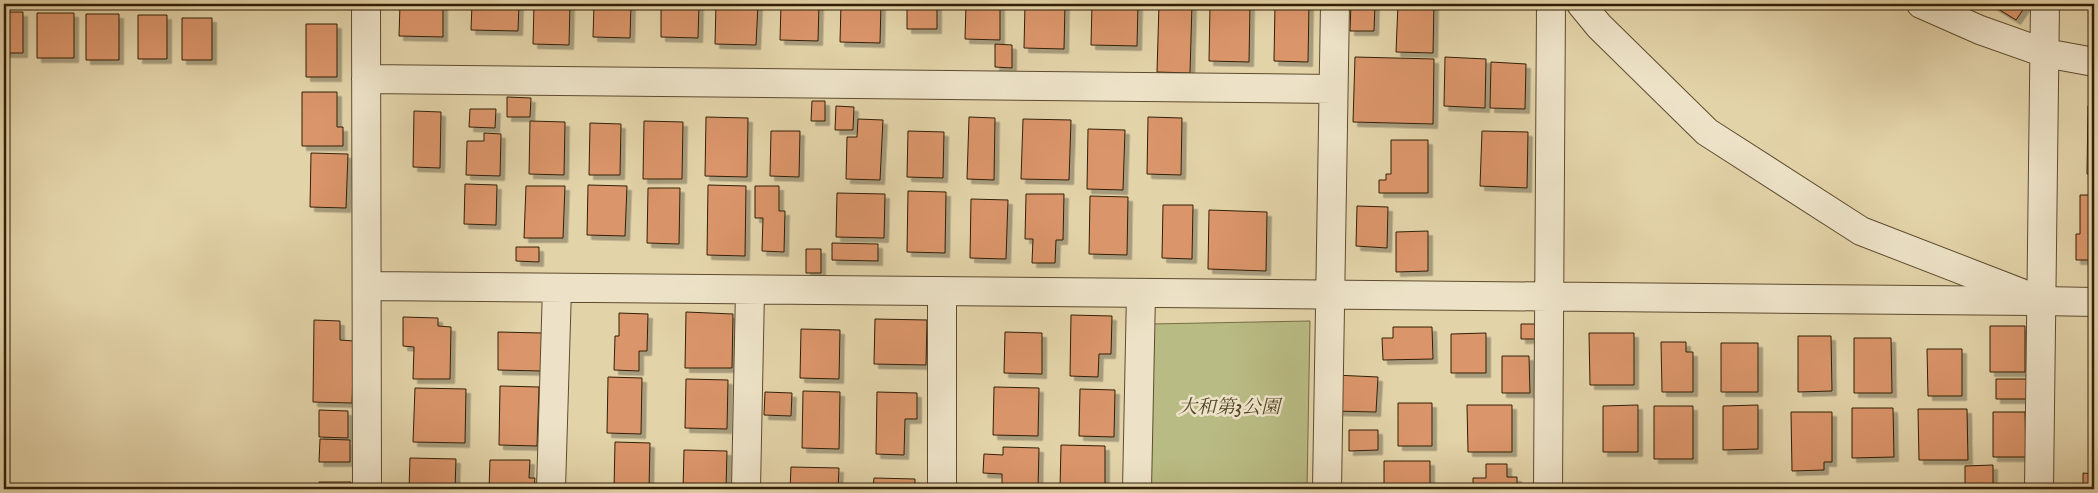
<svg xmlns="http://www.w3.org/2000/svg" width="2098" height="493" font-family="'IM FELL DW Pica','Noto Serif JP',serif">
<style>
.green{fill:#b9bb84;stroke:#756d45}
.building{fill:#db956b;stroke:#311f06;filter:url(#shadow)}
.lines{fill:none;stroke-linecap:round;stroke-linejoin:round}
.minor-casing{stroke:#5e4c2f;stroke-width:30}
.tertiary-casing{stroke:#5e4c2f;stroke-width:30}
.minor{stroke:#ede2c7;stroke-width:28}
.tertiary{stroke:#ede2c7;stroke-width:28}
.labels{text-anchor:middle;dominant-baseline:central;stroke-width:5;stroke-linejoin:round;paint-order:stroke}
.park-label{font-size:19px;font-style:italic;fill:#534626;stroke:#ede2c7}
</style>
<defs>
<filter id="shadow"><feDropShadow dx="4.5" dy="4.5" stdDeviation="0" flood-color="#0004"/></filter>
</defs>
<rect width="100%" height="100%" fill="#e3d3a9"/>
<filter id="stains"><feTurbulence type="fractalNoise" baseFrequency=".004" numOctaves="4"/><feColorMatrix values="0 0 0 0 .2 0 0 0 0 .09 0 0 0 0 .02 0 0 0 .5 -.17"/></filter>
<radialGradient id="worn" r=".72"><stop offset=".6" stop-color="#630" stop-opacity="0"/><stop offset="1" stop-color="#630" stop-opacity=".3"/></radialGradient>
<path class="green" d="M1310 321 1307 489H1148L1151 324Z"/>
<path class="building" d="M400 4H443V37L399 36Z
M472 4H519L518 31 471 30Z
M534 4H570L569 45 533 44Z
M594 4H631L630 38 593 37Z
M661 4H699L698 38 661 37Z
M716 4H758L756 45 715 44Z
M781 4H819L818 41 780 40Z
M841 4H881L880 43 840 42Z
M907 4H937V29H907Z
M966 4H1000V40L965 39Z
M1025 4H1065L1064 49 1024 48Z
M1092 4H1138L1137 46 1091 45Z
M1159 4H1192L1190 73 1157 72Z
M1210 4H1250L1249 62 1209 61Z
M1275 4H1309L1308 62 1274 61Z
M1351 4H1375L1374 31H1350Z
M1398 4H1434L1433 53 1396 52Z
M1990 4H2027L2016 20Z
M4 12H23V53H4Z
M37 13H74V58H37Z
M86 14H119V60H86Z
M138 15H167V59H138Z
M182 18H212V60H182Z
M306 24H337V77H306Z
M995 44 1012 45V68L995 67Z
M1355 57 1434 59 1433 124 1353 122Z
M1445 57 1486 59 1485 108 1444 106Z
M1491 62 1526 64 1525 109 1490 108Z
M302 92H337V127H343V146H302Z
M507 97 531 98 530 117H507Z
M812 101H825V121H811Z
M836 106 854 107 853 130H835Z
M2088 106H2094V174H2087Z
M470 109H496L495 128 469 127Z
M414 111 441 112 440 168 413 167Z
M706 117 748 118 747 177 705 176Z
M969 117 995 118 994 180 967 179Z
M1148 117 1182 118 1181 175 1147 174Z
M858 119 883 120 880 180 846 179 847 137H857Z
M1023 119 1071 120 1069 180 1021 179Z
M530 121 565 122 564 175 529 174Z
M644 121 683 122 682 179H643Z
M590 123 621 124 620 175H589Z
M1088 129 1125 130 1123 190 1087 189Z
M771 131H800L799 177 770 176Z
M908 131 944 132 943 178 907 177Z
M1482 131 1528 132 1527 188 1480 186Z
M484 133 501 134 500 176 466 175 467 141H484Z
M1391 140H1428V193H1379V180H1386V174H1391Z
M311 153 348 154 346 208 310 207Z
M465 184 497 185 496 225 464 224Z
M588 185 627 186 625 236 587 235Z
M708 185 746 186 745 256 707 255Z
M526 186H565L563 238H524Z
M755 186H779V211H785L784 252 762 251 763 218H755Z
M648 188H680L679 244 647 243Z
M908 191 946 192 945 253 907 252Z
M837 193 885 194 884 238 836 237Z
M1026 194H1064L1063 240H1056L1055 263H1032L1033 239H1025Z
M2080 195H2094V260H2076V234H2080Z
M1090 196 1128 197 1127 255 1089 254Z
M971 199 1008 200 1006 259 970 258Z
M1163 205H1193L1192 259 1162 258Z
M1357 206 1388 207 1387 248 1356 246Z
M1209 210 1267 212 1266 271 1208 269Z
M1428 231V271L1396 272V232Z
M832 243 878 244V261L832 260Z
M516 247H539V262L516 261Z
M806 249H821V273H806Z
M686 312 733 314 732 368H685Z
M619 313 648 314 647 351H639V371L614 370 615 336H619Z
M1071 315 1112 316 1111 354H1099L1098 377 1070 376Z
M403 317 438 318V326L451 327 450 379H413L414 347 403 346Z
M875 319 927 320 926 365 874 364Z
M314 320 340 321V340L354 341 352 403 313 402Z
M1521 324H1535V339H1521Z
M1990 326H2025V372H1990Z
M1393 327H1432L1433 359 1383 360 1382 338H1393Z
M801 329 840 330 839 379 800 378Z
M498 332 542 333 541 371 498 370Z
M1005 332 1042 333V374L1004 373Z
M1486 333V373H1451V334Z
M1589 333H1634V385H1590Z
M1798 336H1831L1832 391 1798 392Z
M1854 338H1891L1892 393H1854Z
M2093 341H2094V395H2092Z
M1661 342H1686V352H1693V392H1662Z
M1721 343H1758V392H1721Z
M1927 349H1962V396H1928Z
M1502 356H1529L1530 393H1502Z
M1334 375 1378 377 1376 412 1333 411Z
M608 377 642 378 641 434 607 433Z
M686 379 728 380 727 429 685 428Z
M1996 379H2028V399H1996Z
M500 386 539 387 537 446 499 445Z
M994 387 1039 388 1038 436 993 435Z
M415 388 466 389 465 443 413 442Z
M1080 389 1115 390 1114 437 1079 436Z
M803 391 840 392 839 449 802 448Z
M765 392 792 393 791 416 764 415Z
M877 392 917 393V419H905L904 455 876 454Z
M1398 403H1432V446H1398Z
M1467 405H1512V452H1468Z
M1638 405V452H1603V406Z
M1758 405V449L1723 450V406Z
M1654 406H1693V459H1654Z
M1852 408H1893L1894 457 1852 458Z
M1918 409H1967L1968 460H1919Z
M319 410 348 411V438L319 437Z
M1791 412H1832V462H1824V470L1792 471Z
M1993 412H2025L2026 457H1993Z
M1349 430H1378V450L1349 451Z
M320 439 350 440V462H319Z
M615 442 650 443 649 489H614Z
M1061 445 1105 446V489H1060Z
M1003 447 1039 448 1038 487 1002 486V474L983 473 984 454 1003 455Z
M684 450 727 451 726 489H683Z
M410 458 456 459 455 489H409Z
M490 460H530L529 478H535L534 489H489Z
M1384 461H1430V489H1384Z
M1486 464H1507V477H1517V489H1473V478H1486Z
M1993 465V486H1965V466Z
M791 467 839 468 838 489H790Z
M2083 473 2094 474V486H2083Z
M874 478 915 479V489H873Z
M319 482H351V489H319Z"/>
<g class="lines">
<defs>
<path id="minor" d="M366 4 367 489
M1921 4 1980 30 2045 53 2094 62
M366 79 1333 89
M367 286 2040 301
M942 291V489
M551 489 557 288
M746 489 750 290
M1137 489 1141 293
M1327 489 1335 4
M1548 489 1551 4
M2039 489 2045 4"/>
<path id="tertiary" d="M1581 4 1599 26 1707 132 1861 231 2042 301 2094 302"/>
</defs>
<use href="#minor" class="minor-casing"/>
<use href="#tertiary" class="tertiary-casing"/>
<use href="#minor" class="minor"/>
<use href="#tertiary" class="tertiary"/>
</g>
<g class="labels">
<g class="park-label">
<text x="1229" y="407">大和第3公園</text>
</g>
</g>
<rect width="2098" height="493" fill="none" stroke="#e3d3a9" stroke-width="20"/>
<rect x="5" y="5" width="2088" height="483" fill="none" stroke="#311f06" stroke-width="2.5"/>
<rect x="10" y="10" width="2078" height="473" fill="none" stroke="#311f06"/>
<rect width="100%" height="100%" filter="url(#stains)"/>
<rect width="100%" height="100%" fill="url(#worn)"/>
</svg>
